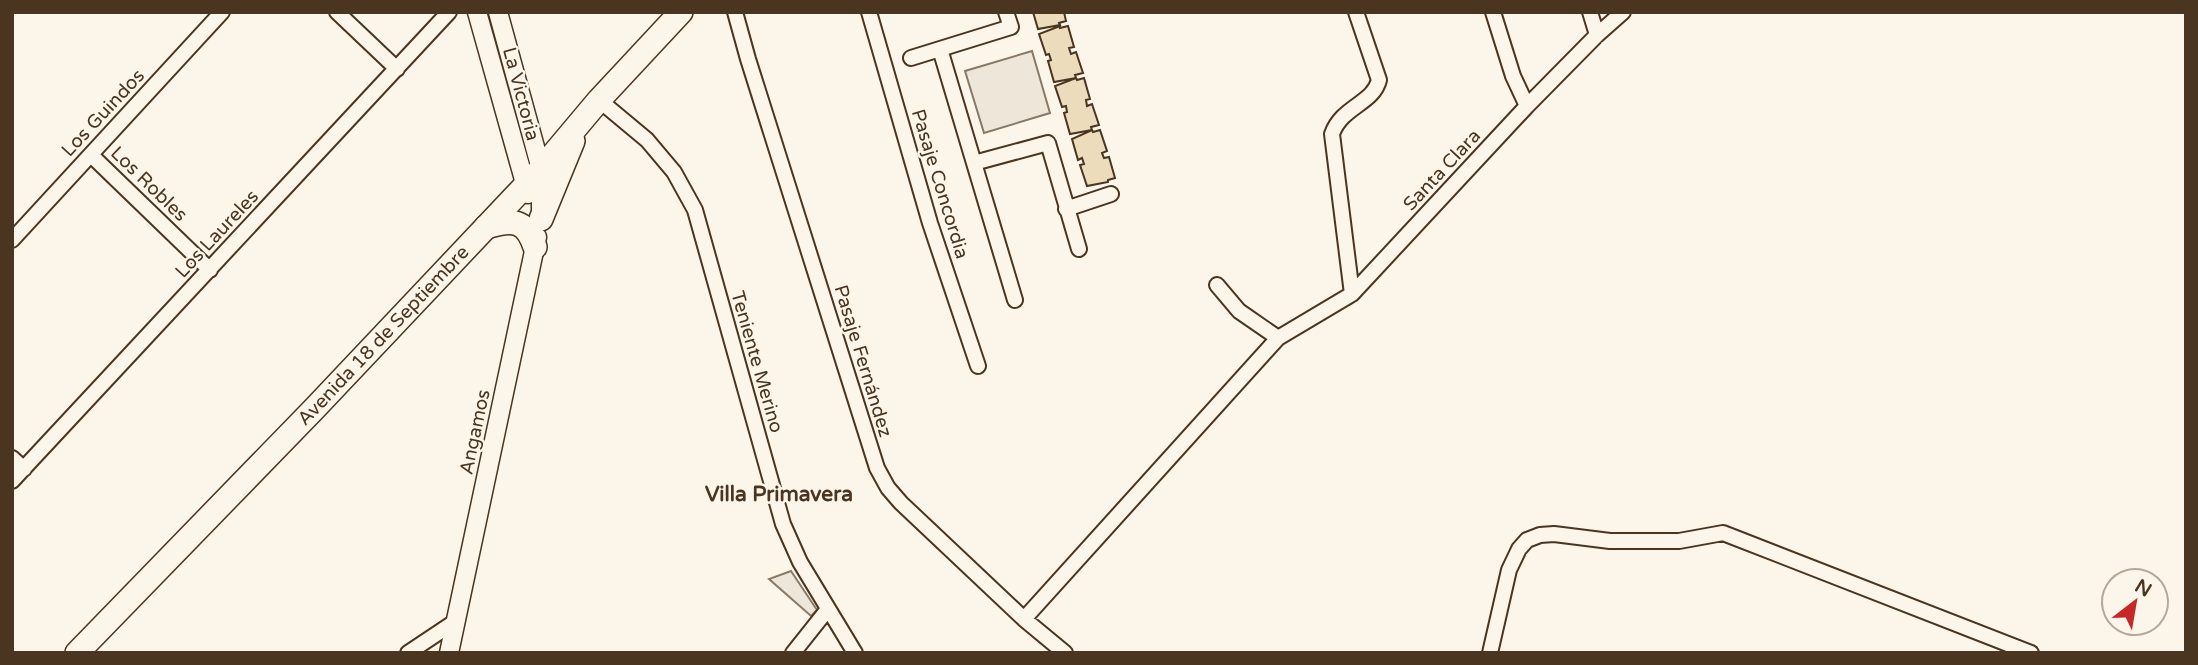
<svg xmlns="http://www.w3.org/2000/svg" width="2198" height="665" font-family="'Varela Round',sans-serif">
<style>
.green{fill:#ede6d9;stroke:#887966;stroke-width:2}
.building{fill:#ecdcbc;stroke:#4a3520;stroke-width:2}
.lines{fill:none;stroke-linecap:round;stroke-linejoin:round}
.minor-casing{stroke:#4a3520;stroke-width:18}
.tertiary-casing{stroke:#4a3520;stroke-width:21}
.primary-casing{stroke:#4a3520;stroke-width:26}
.minor{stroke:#fbf6e9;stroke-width:14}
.tertiary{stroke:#fbf6e9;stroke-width:18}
.primary{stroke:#fbf6e9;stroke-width:23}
.labels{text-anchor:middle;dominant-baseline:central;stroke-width:5;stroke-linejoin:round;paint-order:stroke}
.street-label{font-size:19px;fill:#4a3520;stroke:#fbf6e9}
.neighbourhood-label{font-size:21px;font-weight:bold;fill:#4a3520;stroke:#fbf6e9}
</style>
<rect width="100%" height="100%" fill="#fbf6e9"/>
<path class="green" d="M1032 51 1050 113 984 133 965 71Z
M791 571 817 610 811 616 769 579Z"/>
<path class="building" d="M1033 12H1064L1066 21 1059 23 1060 25 1038 29Z
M1060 26V28L1068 26 1074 47 1069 48 1071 54 1076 52 1083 73 1075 75 1076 78 1054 82 1048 61 1051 60 1049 54 1046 55 1039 34Z
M1076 78 1077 80 1084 78 1090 99 1086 100 1087 106 1092 104 1099 125 1091 127 1092 130 1070 134 1064 113 1067 112 1066 106 1062 107 1055 86Z
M1092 130 1093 132 1100 130 1107 151 1102 153 1104 158 1109 157 1115 178 1108 180V182L1087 186 1080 165 1084 164 1082 158 1078 160 1072 139Z"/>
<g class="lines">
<defs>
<path id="minor" d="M337 12 397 69
M735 12 748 59 877 468 888 488 901 503 1024 619 1065 653
M869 12 930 223 978 366
M1006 12 1011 27 940 49 974 163 1048 143 1079 249
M1493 12 1513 76 1527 106
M1590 12 1597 35
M911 58 940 49
M599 100 647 140 674 172 695 210 783 524 800 562 855 653
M91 155 210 270
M974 163 1015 300
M1066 209 1111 194
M12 240 222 12
M1217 285 1239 311 1278 338
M1352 294 1332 134C1342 106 1373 104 1379 80L1356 12
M12 458 24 469
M12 481 449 12
M1024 619 1278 338 1352 294 1527 106 1597 35 1623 12
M408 653 456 621
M793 653 828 609
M1490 653 1509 570 1519 549 1527 540 1540 535 1554 534 1610 541H1679L1723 533 2031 653"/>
<path id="tertiary" d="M477 12 528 194
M498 12 541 169V209
M449 653 537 237"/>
<g id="primary">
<path d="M541 219 573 141"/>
<path d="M486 227C512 219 526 219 535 247"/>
<path id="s1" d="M77 653 315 408 541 169 599 100 681 12"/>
</g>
</defs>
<use href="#minor" class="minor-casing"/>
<use href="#tertiary" class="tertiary-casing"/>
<use href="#primary" class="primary-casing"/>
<use href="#minor" class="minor"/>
<use href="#tertiary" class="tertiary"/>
<use href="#primary" class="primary"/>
</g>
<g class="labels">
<g class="street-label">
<text transform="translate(521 94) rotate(75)">La Victoria</text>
<text transform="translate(103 113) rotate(-47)">Los Guindos</text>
<text transform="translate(1442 170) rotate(-47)">Santa Clara</text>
<text transform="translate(149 184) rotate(44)">Los Robles</text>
<text transform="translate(940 184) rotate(73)">Pasaje Concordia</text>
<text transform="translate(217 234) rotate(-47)">Los Laureles</text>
<text stroke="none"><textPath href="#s1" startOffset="441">Avenida 18 de Septiembre</textPath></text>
<text transform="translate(863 361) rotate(73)">Pasaje Fernández</text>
<text transform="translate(757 362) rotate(74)">Teniente Merino</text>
<text transform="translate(475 432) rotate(-78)">Angamos</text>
</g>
<g class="neighbourhood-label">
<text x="779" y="494">Villa Primavera</text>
</g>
</g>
<rect width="2198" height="665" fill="none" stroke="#4a3520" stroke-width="28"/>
<g transform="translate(2135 602) rotate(31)"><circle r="33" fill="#fbf6e9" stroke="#b4a999" stroke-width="2"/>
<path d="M0-5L12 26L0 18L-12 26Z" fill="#c62828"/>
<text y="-10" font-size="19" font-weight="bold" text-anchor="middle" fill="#4a3520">N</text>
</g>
</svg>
